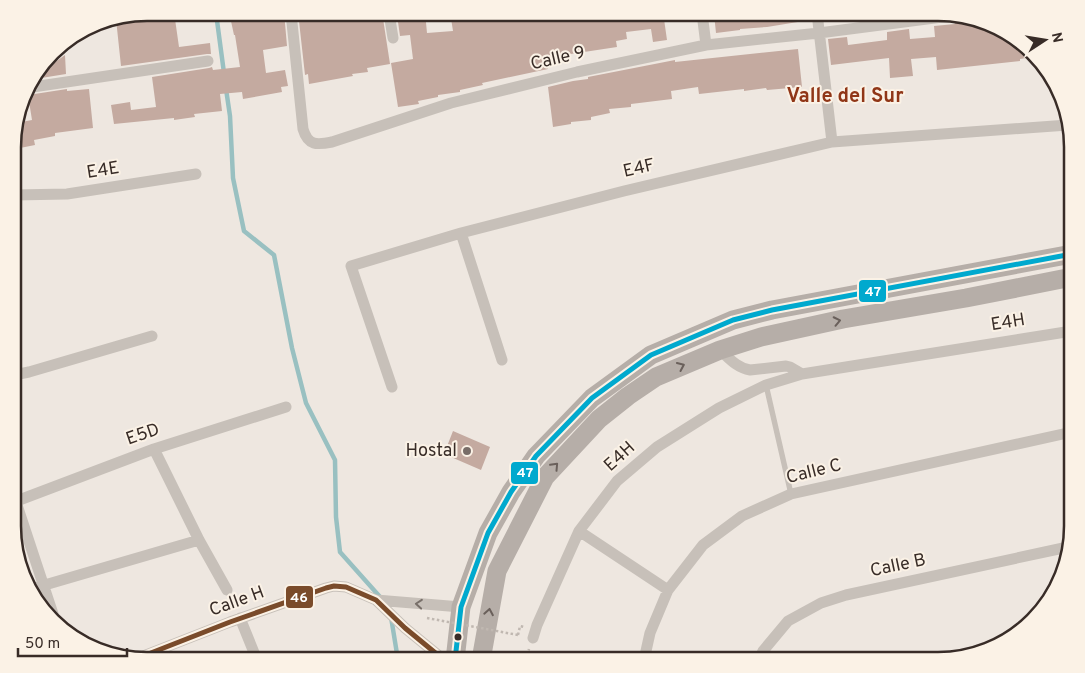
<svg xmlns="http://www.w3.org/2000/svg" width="1085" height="673" font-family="Overpass,sans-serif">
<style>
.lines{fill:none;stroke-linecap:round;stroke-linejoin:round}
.stream{stroke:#99c0c1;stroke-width:4.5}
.building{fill:#c4aaa0}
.path{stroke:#c0b8b1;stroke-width:2.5;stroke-dasharray:2.5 2.5;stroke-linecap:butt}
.lane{stroke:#c7c0b9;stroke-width:5.5}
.street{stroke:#c7c0b9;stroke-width:11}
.primary{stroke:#b6aea8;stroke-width:19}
.path-bridge{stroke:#c0b8b1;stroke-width:2.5;stroke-dasharray:2.5 2.5;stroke-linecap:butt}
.bus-1-casing{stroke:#fbf2e6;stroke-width:9}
.bus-2-casing{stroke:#fbf2e6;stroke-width:9}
.bus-1{stroke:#7a4b2a;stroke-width:5}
.bus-2{stroke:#00a9ce;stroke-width:5}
.oneway{stroke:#6a605b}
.oneway2{stroke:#786f69}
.poi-dot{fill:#786d68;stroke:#fbf2e6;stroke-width:2}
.bus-dot{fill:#382c27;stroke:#fbf2e6;stroke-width:2}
.labels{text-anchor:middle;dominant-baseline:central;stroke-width:4;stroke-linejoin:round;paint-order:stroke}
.street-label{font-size:18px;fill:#382c27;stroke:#fbf2e6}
.poi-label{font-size:18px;fill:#382c27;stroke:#fbf2e6;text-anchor:end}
.quarter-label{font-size:20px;font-weight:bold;fill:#903617;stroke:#fbf2e6}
.rim{fill:none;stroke:#382c27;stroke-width:2.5}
.line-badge{stroke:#fbf2e6;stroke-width:2}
.badge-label{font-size:14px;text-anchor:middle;font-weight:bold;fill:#fff}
</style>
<rect width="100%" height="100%" fill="#eee7e0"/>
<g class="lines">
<path class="stream" d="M216 13 224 73
M226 89 230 116 233 178 244 231 274 255 292 348 306 403 335 460 336 517 340 552 381 598
M391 617 398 660"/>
</g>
<path class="building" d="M147 12H174L179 47 210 43 211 54H207L121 66 116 19Z
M229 12H284L287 46 263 50 266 73 285 70 288 86 281 87 282 92 243 99 242 92 220 94 222 111 194 114 195 117 174 120V118L114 124 111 105 130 102 131 110 156 107 152 77 209 68 212 67 213 70 240 67 235 35H234Z
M298 12H332L333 17 361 12H382L390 64 367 68 368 72 352 74 353 76 309 84 308 74 305 75Z
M425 12 427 33 453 31 450 12H663L667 40 653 42 651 29 626 32 627 39 616 41 617 47 551 57 552 61 547 62 548 69 482 83 483 85 460 90V92L438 95V97L418 101 419 104 398 107 391 63 413 59 410 35 400 36 397 15Z
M726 12H810V20L767 27 740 29V30L716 33 714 14Z
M966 21 1012 35 1033 57 1020 59V61L937 70 936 57 911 59 913 76 890 78 889 58 831 65 828 39 847 37 848 45 887 40V32L909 29 910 39 935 37 934 26 955 24 954 22Z
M798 49 802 87 767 90 766 88 744 91V89L699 94 698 87 671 91 672 99 631 104V107L609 109 610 113 591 117V120L571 122V124L553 127 548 87 573 81 588 79V77L675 60V62Z
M65 55 66 74 35 79 36 76Z
M67 89V91L89 89 93 128 55 133V136L34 140 35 145 20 148 18 139 14 140V130L16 123 32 120 28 95Z
M453 431 490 447 481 470 444 454Z"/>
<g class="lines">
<path class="path" d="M518 635 520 626 524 627
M499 657 522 660
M526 660 529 649"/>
<path class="lane" d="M766 385 791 494"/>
<path class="street" d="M291 13 303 129C308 146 317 145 332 142L451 103 577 72 706 45 819 33 950 16
M389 13 393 38
M702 13 706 45
M817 13 832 142
M58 46H59
M26 88 208 61
M14 195 67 194 196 174
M461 233 502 360
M720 350C729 358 737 368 750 370L786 366 790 367 802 374
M14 375 29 372 152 336
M392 387 351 266 461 233 624 191 832 142 1068 125
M154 449 199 540 227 590
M14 496 55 620
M14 502 154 449 286 407
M579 531 668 590
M31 589 199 540
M376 600 461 607
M240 618 257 660
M533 638 537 625 579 531 617 481 657 447 719 408 766 385 802 374 1072 331
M138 658 230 622 326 588 334 586 346 587 376 600 405 628 444 660
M644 660 650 633 668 590 703 545 742 516 791 494 1072 432
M759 660 763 651 788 621 821 603 846 595 1068 547"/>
<path class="primary" d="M455 660 461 607 488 533 511 492 536 456 592 398 651 355 733 320 772 310 1072 254
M481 660 497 571 545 477 599 419 628 396 656 377 720 350 761 337 843 319 966 298 1072 277"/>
<path class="path-bridge" d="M427 618 518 635"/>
<defs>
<path id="bus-1" d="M138 658 230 622 326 588 334 586 346 587 376 600 405 628 444 660"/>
<path id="bus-2" d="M455 660 461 607 488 533 511 492 536 456 592 398 651 355 733 320 772 310 1072 254"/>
</defs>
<use href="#bus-1" class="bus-1-casing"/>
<use href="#bus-2" class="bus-2-casing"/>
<use href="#bus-1" class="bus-1"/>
<use href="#bus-2" class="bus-2"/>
</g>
<defs><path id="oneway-chevron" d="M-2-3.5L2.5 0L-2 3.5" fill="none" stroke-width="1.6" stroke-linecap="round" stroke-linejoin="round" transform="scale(1.25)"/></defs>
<g class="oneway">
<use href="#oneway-chevron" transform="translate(837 321) rotate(-12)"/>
<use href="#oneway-chevron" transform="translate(681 366) rotate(-24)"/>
<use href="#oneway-chevron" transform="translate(555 466) rotate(-47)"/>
<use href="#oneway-chevron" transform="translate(489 612) rotate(-80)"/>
</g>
<use class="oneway2" href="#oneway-chevron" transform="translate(419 604) rotate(-175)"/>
<circle class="poi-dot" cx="467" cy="451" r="5"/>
<circle class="bus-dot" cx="458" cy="637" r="4.5"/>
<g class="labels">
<g class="street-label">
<text transform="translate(558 59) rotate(-13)">Calle 9</text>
<text transform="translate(639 169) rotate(-13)">E4F</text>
<text transform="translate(103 171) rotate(-9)">E4E</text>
<text transform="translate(1008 323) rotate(-9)">E4H</text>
<text transform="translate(143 435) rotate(-19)">E5D</text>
<text transform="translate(620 457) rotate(-42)">E4H</text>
<text transform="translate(814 472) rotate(-14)">Calle C</text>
<text transform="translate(898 566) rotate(-12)">Calle B</text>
<text transform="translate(237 602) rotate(-20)">Calle H</text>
</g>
<g class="poi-label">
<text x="457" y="451">Hostal</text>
</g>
<g class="quarter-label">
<text x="845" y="97">Valle del Sur</text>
</g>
</g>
<path d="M0 0H1085V673H0ZM147 21H938A126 126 0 0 1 1064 147V526A126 126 0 0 1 938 652H147A126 126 0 0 1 21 526V147A126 126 0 0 1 147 21Z" fill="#fbf2e6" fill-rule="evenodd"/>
<path class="rim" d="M147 21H938A126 126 0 0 1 1064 147V526A126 126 0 0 1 938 652H147A126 126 0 0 1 21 526V147A126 126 0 0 1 147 21Z"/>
<g class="line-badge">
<rect x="858" y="279" width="29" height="24" rx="5" fill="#00a9ce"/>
<rect x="510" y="461" width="29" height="24" rx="5" fill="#00a9ce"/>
<rect x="285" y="585" width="29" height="24" rx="5" fill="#7a4b2a"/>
</g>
<g class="badge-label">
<text x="873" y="296">47</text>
<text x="525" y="477">47</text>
<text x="299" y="602">46</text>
</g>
<g transform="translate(1045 40) rotate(78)" stroke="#fbf2e6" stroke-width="4" paint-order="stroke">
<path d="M0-4L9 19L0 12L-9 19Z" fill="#382c27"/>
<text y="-8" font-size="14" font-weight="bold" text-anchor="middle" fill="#382c27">N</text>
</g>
<path d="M18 648v8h109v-8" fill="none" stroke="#382c27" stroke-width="2.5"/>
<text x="25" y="648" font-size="15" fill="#382c27" stroke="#fbf2e6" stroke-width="4" paint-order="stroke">50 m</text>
</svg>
